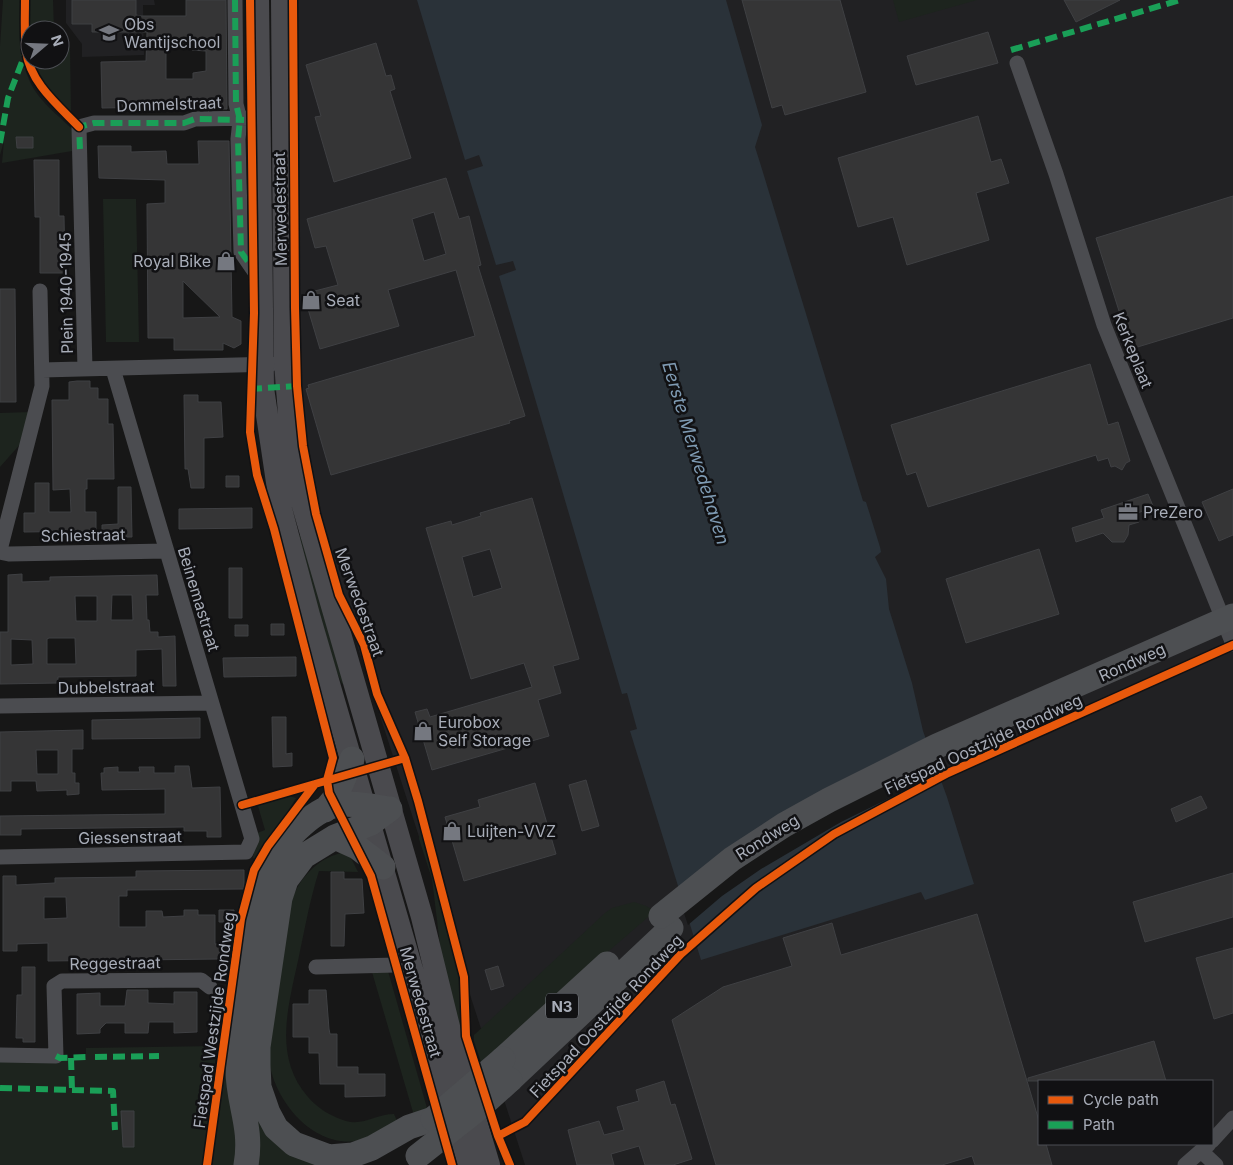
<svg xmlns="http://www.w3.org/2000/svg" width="1233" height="1165" font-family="Inter,sans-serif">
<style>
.built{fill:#212123;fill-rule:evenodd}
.green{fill:#1d241e}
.water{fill:#2a3239}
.pier{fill:#171717}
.building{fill:#353536;stroke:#3f4043;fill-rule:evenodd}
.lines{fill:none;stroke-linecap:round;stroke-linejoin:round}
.street{stroke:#4b4c50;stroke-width:15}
.secondary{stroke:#4a4a4e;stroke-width:22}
.primary{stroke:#4d4f52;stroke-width:25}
.primary-bridge{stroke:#4d4f52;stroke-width:25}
.quiet{stroke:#1a9f57;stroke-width:6;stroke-dasharray:12 6;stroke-linecap:butt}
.cycleway-casing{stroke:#111113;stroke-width:11}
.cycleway{stroke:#e8590c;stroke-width:8}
.labels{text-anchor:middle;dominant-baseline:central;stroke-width:5;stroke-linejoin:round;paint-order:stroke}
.shield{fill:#111113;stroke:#7b7e86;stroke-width:1}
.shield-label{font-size:15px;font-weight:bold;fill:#a8adb8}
.poi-label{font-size:16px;fill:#a8adb8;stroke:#111113;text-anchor:start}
.street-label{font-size:16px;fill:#a8adb8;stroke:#111113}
.water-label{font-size:18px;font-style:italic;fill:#7f9bb3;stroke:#111113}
</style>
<rect width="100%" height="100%" fill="#171717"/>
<path class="built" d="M66 0H154L155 5H143L144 55 82 57V44L66 23Z
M273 0H1233V1165H525L271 378ZM1039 1081H1212V1144H1039Z"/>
<path class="green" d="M3 0H20C20 31 18 69 38 95 48 108 62 119 74 131L72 151 2 163 4 141 0 155V46Z
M28 0H53L54 30H30V41Z
M893 0H977L899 22Z
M60 36 70 47 71 113 46 87 33 60H60Z
M103 199H136L139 342H106Z
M31 412 23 441 0 467V413Z
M299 535H302L347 682 342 684 326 648Z
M286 795 296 798 258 860 253 858 257 833 265 830 258 806Z
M421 827 453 938 461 976 462 1033 445 986 432 879 419 839Z
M348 852 358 872 319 871C310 899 305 928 299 956 289 1004 272 1056 308 1097 317 1108 332 1117 346 1121 363 1126 377 1114 394 1114L401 1130C386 1133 371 1139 356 1141 312 1147 274 1100 269 1060 267 1043 277 998 280 977 284 951 284 911 297 888 308 869 326 854 348 852Z
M252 898 240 1165H210Z
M634 902 646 906 655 911 481 1062 474 1041V1035L605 913 612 908Z
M388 971 427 1108 415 1119 372 972Z
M217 1046 203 1165H0V1060H69L70 1068H73L74 1059H86V1048Z
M254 1094 266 1120 353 1165H250Z"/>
<path class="water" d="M417 0H726L762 125 755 147 761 166 863 501 866 502 880 547 881 552 875 557 886 579 889 609 912 683 923 731 947 797 974 884 925 900 921 892 701 960 630 731 637 729 627 693 622 694 499 276 516 270 513 261 496 265 467 171 483 166 479 155 465 160Z"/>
<path class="pier" d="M929 739 944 780 837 838 757 892 695 949 692 939 758 882 832 832 898 794 841 822 761 869 722 896 688 925 676 889Z"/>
<path class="building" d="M72 0H136V15L141 16H186V0H226L227 109H214V106L102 108 101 62 146 61 147 32H92V24H72ZM166 44H193L192 50 206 51V71L193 73V79H166Z
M742 0H840L866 92 785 115 782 105 772 108Z
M1064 0H1120L1076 22Z
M988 32 998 63 916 85 907 56Z
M376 43 386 76 391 75 395 89 390 91 411 158 334 182 315 117 321 116 306 65Z
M978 116 991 162 1001 159 1009 183 976 193 989 240 907 265 893 217 858 227 838 158Z
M16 137H33V148H17Z
M198 141H229L232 317 241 321V344L234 348 223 343V350H174V338H148L147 204 165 203V180L99 178 98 146H131V152L166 151 167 164H199ZM183 281 220 317 183 318Z
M34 160H59V216H64L65 273H40V217H35Z
M446 178 459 219 469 216 481 265 478 266 525 416 509 421 510 423 331 475 306 389 309 388 308 385 475 336 456 270 388 290 399 326 320 349 308 309 312 308 307 293 338 285 326 246 315 248 307 219ZM434 212 446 254 424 261 412 219Z
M1233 196V318L1131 349 1096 238Z
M0 289H15L16 402H0Z
M1090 364 1108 425 1118 422 1130 461 1126 463 1122 470 1115 466 1111 467 1108 458 1098 461 1096 455 928 507 916 472 907 475 891 425Z
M77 381H90V388H98V399H108V424H113L114 479H87V489H85V512H96V531L24 532V513H35V483H49V512H71L70 489 53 490 52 400H69V382Z
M184 395H198V402H221L223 437 204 438V488H191L188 469H185Z
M226 476H239V487H226Z
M118 487H131L132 537H102V525L118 524Z
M1233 489V535L1219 541 1202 502Z
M1148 494 1153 506 1136 514 1139 522 1129 525 1128 535 1124 542H1112L1103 533 1076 542 1072 528 1104 518 1101 510Z
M532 498 579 659 553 666 561 693 538 700 549 736 432 770 415 712 427 709 430 717 532 687 524 663 471 679 426 528 451 521 452 525 481 516 480 513ZM490 549 502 588 473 597 462 557Z
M252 508V528L179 529V509Z
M1039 549 1059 614 966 643 946 579Z
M229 568H242V618H229Z
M22 574V582L50 581V577L157 575 158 595H146L147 620H149L150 632H158V637L175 636 176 686H163L162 649 136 650V676L58 677V683L0 684V632H8V575ZM112 595H132L133 620H111ZM75 596H97V621H76ZM49 638H75L76 664H47V639ZM11 639 32 640 33 664 11 665Z
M271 624H284V635H271Z
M235 625H248V636H235Z
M296 657V676L224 677 223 658Z
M272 717H286V754L292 753V766L273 767Z
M200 718V738L92 739V720Z
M83 730V749H72V773H75V783H79V794L67 795V790L37 791 36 781H11V791H0V732ZM36 750H58V774H37Z
M175 766H189L192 788 220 787 221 837H207V831H184V827L21 829V835H0V816L165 814V789L102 790 101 773H104V768L118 767V772H140L139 767H154V773H175Z
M586 780 599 826 582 831 569 785Z
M535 783 556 854 464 881 445 817 480 807 478 800Z
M1201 796 1207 808 1176 822 1171 809Z
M244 870V889L127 890V896H119V927H146V911H162L163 917 184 916V910H198V915H215V944H220V959L48 961V943L17 944V951H3V876H16V885L55 883V878L136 877V871ZM44 897H66L67 918 44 919Z
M331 872H344V879H362L364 913 345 914 344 946H331Z
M1233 873V917L1145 942 1133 902Z
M219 910H234V922H219Z
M977 914 1039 1121V1144H1046L1052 1165H975L972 1156 942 1165H716L672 1020 723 987 792 966 783 938 832 923 841 955Z
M1233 948V1013L1214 1019 1196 958Z
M498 966 504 986 491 990 485 970Z
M22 967H35V1042H23V1038H16L17 995H22Z
M127 990H148V1003L174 1004V992H197V1032L174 1033V1022H149L148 1033H125V1023H106L100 1029V1033L77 1034V994L100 993V1006H125Z
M309 990H326L329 1029 330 1034H337V1067H358V1074H385V1096L345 1097V1084H320L319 1053H309V1037H293V1004H309Z
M1154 1041 1166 1081H1028V1078Z
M664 1081 671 1105 675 1104 692 1159 673 1165H645L639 1146 611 1154 614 1165H577L568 1130 599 1121 604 1135 624 1130 617 1107 639 1101 636 1090Z
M121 1111H134V1147H123Z"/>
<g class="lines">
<path class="street" d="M235 0 236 104 240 120 238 139 241 252 261 281
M1017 63 1056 174 1104 325 1233 644
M85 369 79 127 94 123H184L195 119 260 118
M42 370 271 364
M0 550 42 386 40 291
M0 552 9 554 166 551
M0 706 211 703
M0 857 246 852 252 839 113 369
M316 967 396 965 410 962
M0 1055 56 1056 54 986 62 981 201 980 210 987
M1212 1141 1233 1118
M1202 1152 1216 1165
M1185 1165 1209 1144"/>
<path class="secondary" d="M258 0 263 388 281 509 309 615 469 1165
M282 0 285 362 291 440 299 492 422 917 454 1047 489 1165"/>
<path class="primary" d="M390 809 371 823 335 837 304 856 286 880 280 898 258 1047V1065L259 1087 268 1113 276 1128 294 1144 329 1157 353 1155 372 1148 409 1127 433 1119
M325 810 335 798 352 759
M335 837 357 847 383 867
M503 1059 607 964
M510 1080 671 928
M246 1165C253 1126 237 1102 238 1067 239 1043 244 1019 247 995 252 953 253 907 269 868 278 845 312 810 337 805 353 802 374 807 390 809"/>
<path class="primary-bridge" d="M661 916 732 859 784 825 829 800 937 746 1233 616
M433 1119 503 1059
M418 1156 479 1108 510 1080"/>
<path class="quiet" d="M235 0 236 104 240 120 238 139 241 252 252 267
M1011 50 1180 0
M0 143 8 98 25 54
M80 149 79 127 94 123H184L195 119 244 120
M250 389 297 386
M56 1056 60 1058 88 1057
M95 1057 159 1056
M71 1058 72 1090
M0 1088 113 1091 115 1130"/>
<defs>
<path id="cycleway" d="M25 0C25 17 24 34 26 51 30 83 59 106 79 127
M250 0 254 313 250 432 257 475 274 529 333 758 327 780 329 793 371 876 452 1165
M293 0 295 308 297 386 303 446 316 514 339 595 364 645 377 694 405 758 418 801 464 977 466 1036 498 1136 510 1165
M242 805 315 784
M498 1136 525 1122 681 954 756 888 834 834 948 773 1233 645
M207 1165 241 919 254 870 268 846 315 784 405 758"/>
</defs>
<use href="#cycleway" class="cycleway-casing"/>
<use href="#cycleway" class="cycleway"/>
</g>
<defs>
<symbol id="school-bare" viewBox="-9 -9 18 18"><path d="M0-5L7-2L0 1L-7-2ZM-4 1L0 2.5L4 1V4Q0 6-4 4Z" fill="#757880" stroke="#111113" stroke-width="2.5" paint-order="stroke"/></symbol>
<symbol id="shop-bare" viewBox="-9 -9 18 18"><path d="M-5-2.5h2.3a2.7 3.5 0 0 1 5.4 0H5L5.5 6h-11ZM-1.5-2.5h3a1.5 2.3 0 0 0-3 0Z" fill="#757880" stroke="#111113" stroke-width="2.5" paint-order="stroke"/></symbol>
<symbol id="office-bare" viewBox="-9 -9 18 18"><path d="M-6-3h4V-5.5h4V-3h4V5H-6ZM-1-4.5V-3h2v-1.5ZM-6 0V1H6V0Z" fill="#757880" stroke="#111113" stroke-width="2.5" paint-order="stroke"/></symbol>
</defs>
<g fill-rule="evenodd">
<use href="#school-bare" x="95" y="19" width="28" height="28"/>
<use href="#shop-bare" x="212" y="247" width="28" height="28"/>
<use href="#shop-bare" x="297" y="286" width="28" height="28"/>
<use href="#office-bare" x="1114" y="498" width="28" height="28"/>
<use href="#shop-bare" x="409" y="717" width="28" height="28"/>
<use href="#shop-bare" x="438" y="817" width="28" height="28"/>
</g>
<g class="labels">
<rect class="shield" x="546" y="993.5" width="32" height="25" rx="4"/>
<g class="shield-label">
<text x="562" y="1006">N3</text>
</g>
<g class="poi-label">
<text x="124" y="24">Obs<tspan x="124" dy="18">Wantijschool</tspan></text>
<text x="211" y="261" text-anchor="end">Royal Bike</text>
<text x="326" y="300">Seat</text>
<text x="1143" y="512">PreZero</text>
<text x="438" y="722">Eurobox<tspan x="438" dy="18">Self Storage</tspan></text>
<text x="467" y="831">Luijten-VVZ</text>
</g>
<g class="street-label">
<text transform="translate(169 104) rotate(-2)">Dommelstraat</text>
<text transform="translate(280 209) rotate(-91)">Merwedestraat</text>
<text transform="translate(66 293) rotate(-91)">Plein 1940-1945</text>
<text transform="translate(1133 350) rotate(68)">Kerkeplaat</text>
<text transform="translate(83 535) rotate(-1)">Schiestraat</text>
<text transform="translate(199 599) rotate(73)">Beinemastraat</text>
<text transform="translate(360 602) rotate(70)">Merwedestraat</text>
<text transform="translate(1132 662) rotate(-24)">Rondweg</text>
<text transform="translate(106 687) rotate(-1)">Dubbelstraat</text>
<text transform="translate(983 744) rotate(-25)">Fietspad Oostzijde Rondweg</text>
<text transform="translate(130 837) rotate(-1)">Giessenstraat</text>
<text transform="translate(767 837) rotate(-32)">Rondweg</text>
<text transform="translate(115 963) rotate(-1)">Reggestraat</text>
<text transform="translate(421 1002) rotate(74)">Merwedestraat</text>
<text transform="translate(606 1016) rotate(-47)">Fietspad Oostzijde Rondweg</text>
<text transform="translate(214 1020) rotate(-82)">Fietspad Westzijde Rondweg</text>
</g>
<g class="water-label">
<text transform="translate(696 453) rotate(73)">Eerste Merwedehaven</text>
</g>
</g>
<rect x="1038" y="1080" width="175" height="65" fill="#111113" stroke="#4d4f55"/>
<rect x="1048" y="1096" width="25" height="8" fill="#e8590c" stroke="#4d4f55"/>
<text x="1083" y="1105" font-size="15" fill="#a8adb8">Cycle path</text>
<rect x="1048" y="1121" width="25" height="8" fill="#1a9f57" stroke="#4d4f55"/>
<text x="1083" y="1130" font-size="15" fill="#a8adb8">Path</text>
<g transform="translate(45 45) rotate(71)"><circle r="24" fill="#111113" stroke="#4d4f55"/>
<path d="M0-4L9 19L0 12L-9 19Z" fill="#757880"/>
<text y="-8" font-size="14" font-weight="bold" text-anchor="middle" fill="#a8adb8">N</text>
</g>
</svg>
